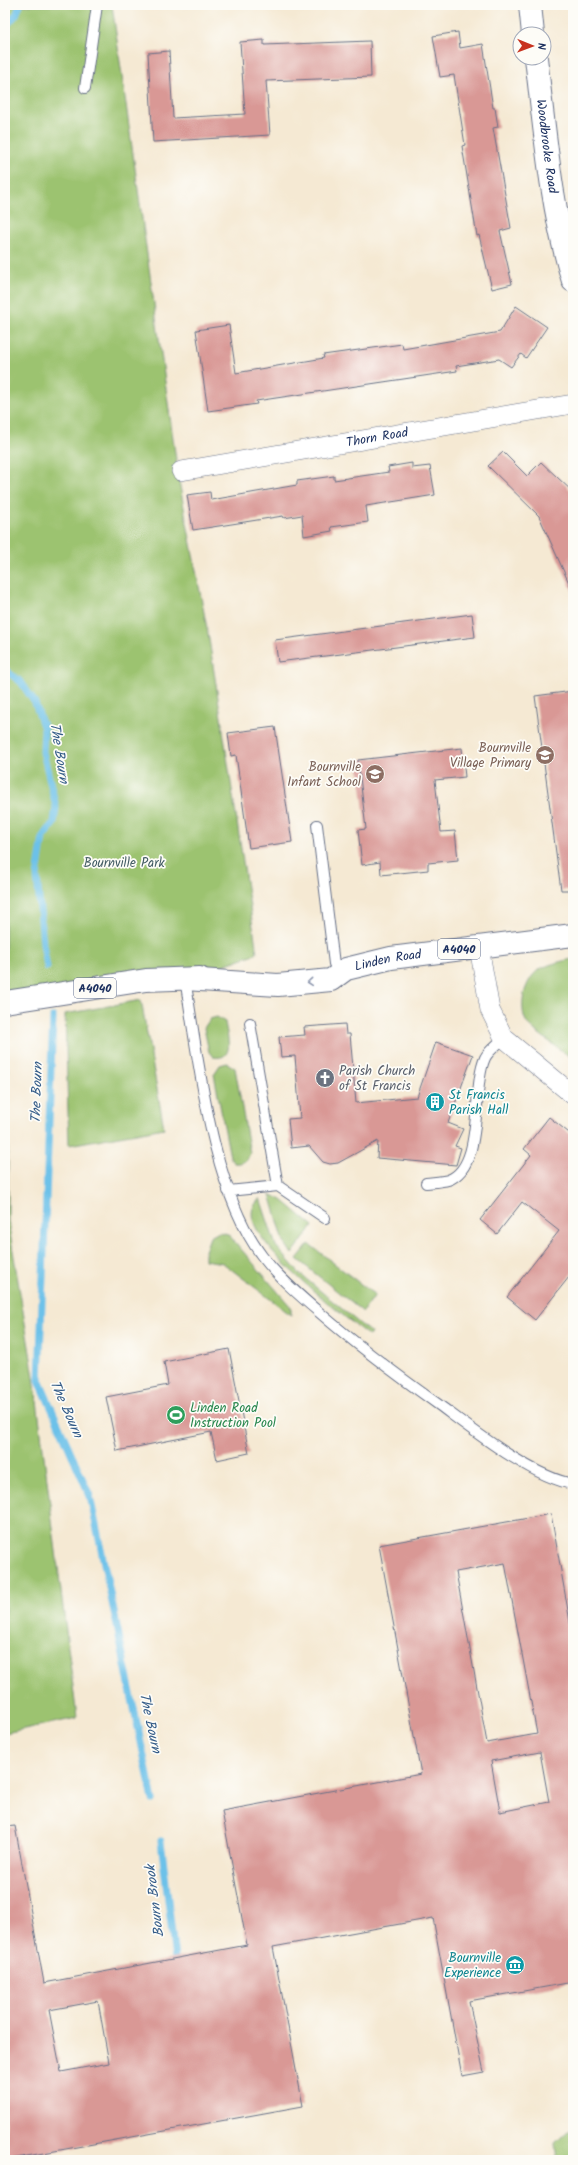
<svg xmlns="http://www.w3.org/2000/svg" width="578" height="2165" font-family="Kalam,sans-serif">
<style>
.green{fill:#9cc36f;stroke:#5c7966}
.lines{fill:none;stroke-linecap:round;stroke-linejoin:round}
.stream{stroke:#6cc1e9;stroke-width:7}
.building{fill:#d99895;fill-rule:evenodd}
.lane-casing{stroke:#677087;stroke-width:12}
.street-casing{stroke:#677087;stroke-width:20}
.secondary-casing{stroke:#677087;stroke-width:24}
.highway-casing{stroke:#677087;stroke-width:24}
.lane{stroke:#fff;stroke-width:10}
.street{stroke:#fff;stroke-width:19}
.secondary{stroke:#fff;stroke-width:22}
.highway{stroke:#fff;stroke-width:22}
.oneway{stroke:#8d97ae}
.labels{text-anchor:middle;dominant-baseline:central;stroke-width:3.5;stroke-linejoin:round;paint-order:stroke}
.shield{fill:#fdfcf7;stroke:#5f6c8c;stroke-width:1}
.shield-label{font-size:12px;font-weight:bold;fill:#1b2f5e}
.street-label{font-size:13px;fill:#1b2f5e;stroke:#fdfcf7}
.education-label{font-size:13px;fill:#785e54;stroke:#fdfcf7;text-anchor:end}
.park-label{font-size:13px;fill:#425b63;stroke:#fdfcf7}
.worship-label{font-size:13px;fill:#5b616d;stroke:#fdfcf7;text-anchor:start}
.culture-label{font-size:13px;fill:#0d838f;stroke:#fdfcf7;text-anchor:start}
.leisure-label{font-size:13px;fill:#27864d;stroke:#fdfcf7;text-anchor:start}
.water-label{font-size:14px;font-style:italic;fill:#335b88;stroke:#fdfcf7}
</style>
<rect width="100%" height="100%" fill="#fdfcf7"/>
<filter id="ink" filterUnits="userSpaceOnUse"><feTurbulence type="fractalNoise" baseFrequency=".025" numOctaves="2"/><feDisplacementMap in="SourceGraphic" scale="8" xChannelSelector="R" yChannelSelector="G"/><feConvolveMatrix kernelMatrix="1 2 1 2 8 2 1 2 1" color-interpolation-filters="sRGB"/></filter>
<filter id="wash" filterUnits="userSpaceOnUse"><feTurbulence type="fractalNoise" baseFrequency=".012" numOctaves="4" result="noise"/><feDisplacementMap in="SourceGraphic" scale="16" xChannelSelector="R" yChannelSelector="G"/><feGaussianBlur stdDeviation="0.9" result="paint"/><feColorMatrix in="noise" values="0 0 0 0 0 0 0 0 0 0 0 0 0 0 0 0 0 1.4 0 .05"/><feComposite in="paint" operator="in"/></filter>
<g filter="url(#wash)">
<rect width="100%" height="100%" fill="#f5e9d3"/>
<path class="green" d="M5 5H112L179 481 209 639 257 953 185 979 5 1002Z
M573 959V1059C564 1052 532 1030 527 1023 518 1008 524 983 536 972 541 966 565 960 573 959Z
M141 1000 164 1128 69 1145 65 1014Z
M217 1017 225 1022C227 1036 236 1061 213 1057L209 1052 204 1028 210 1019Z
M227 1063 235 1068 250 1153C247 1161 243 1164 234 1163L230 1157 214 1074 220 1065Z
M8 1069V1221L34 1377 77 1718 5 1733V1070Z
M270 1194 282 1200 313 1226 292 1254 284 1242Z
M260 1198 276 1246 300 1274 371 1333 369 1336C346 1317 241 1240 253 1208 254 1205 258 1201 260 1198Z
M219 1232 228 1234 291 1307V1315L223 1263 205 1260V1251L210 1237Z
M309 1244 375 1295 363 1312 297 1259Z
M571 2128H573V2160H557L555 2143Z"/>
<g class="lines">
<path class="stream" d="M5 27 16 15 20 5
M5 670 21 682 35 703 44 729 43 752 56 807 54 823 43 837 37 876 43 944 47 967
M53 1017 39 1380 90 1496 153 1800
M161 1841 175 1959"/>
</g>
<g id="blocks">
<path class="building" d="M458 32 460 48 483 44 493 108H495L498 127 493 128 511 228 500 231 512 284 492 289 479 235 477 236 462 146 465 145 454 75 440 77 433 36Z
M264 40V45L370 41 371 77 266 81 270 135 153 142 148 53 169 51 173 118 245 114 240 42Z
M516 306 547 327 526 358 521 354 511 367 499 359 456 366 457 371 256 401 257 404 208 411 196 330 229 325 236 373 324 358 323 355 402 344 403 349 500 332Z
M503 452 527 476 541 462 573 492V592L539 516 488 466Z
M412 463V468L430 466 435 495 366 506 368 522 331 527 332 531 304 536 302 515 284 518 283 516 193 530 187 495 210 492 211 500 297 485V481L334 476V480L389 472 388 467Z
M472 614 475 637 278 662 275 640Z
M573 691V890H561L535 696Z
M275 727 292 842 249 848 236 755 231 756 228 733Z
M462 748 465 777 435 780 441 832 455 831 458 860 428 863V870L381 875 380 862 362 865 358 830 366 829 358 760Z
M345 1024 346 1034H350L356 1103 417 1097 436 1042 473 1055 448 1123 463 1129 455 1146 461 1148 456 1165 377 1158 378 1141 338 1163 330 1164 323 1162 309 1146 291 1148 288 1119 300 1118 295 1056 281 1057 279 1037 305 1035 304 1027Z
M549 1117 573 1136V1272L535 1320 507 1297 559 1231 522 1202 497 1234 480 1220 531 1155 524 1149Z
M229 1349 249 1453 217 1460 211 1432 117 1451 106 1397 168 1385 164 1362Z
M551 1514 573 1639V1982L469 2001 484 2072 462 2076 433 1918 273 1947 303 2106 5 2160V1827L15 1826 44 1983 247 1945 222 1811 421 1774 379 1545ZM505 1563 537 1734 487 1743 456 1572ZM540 1752 549 1802 500 1812 491 1761ZM98 2001 109 2063 61 2072 49 2010Z"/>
</g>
</g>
<g filter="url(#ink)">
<use href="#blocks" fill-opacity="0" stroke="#677087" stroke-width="1"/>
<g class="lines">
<defs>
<path id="lane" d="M85 88 97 5
M317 825 334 964
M185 979C199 1062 211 1188 262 1256 278 1277 300 1296 320 1313 359 1347 397 1375 439 1405 473 1430 532 1477 573 1484
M250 1023 278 1186
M426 1183C433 1182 441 1182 448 1180 485 1167 471 1089 485 1058 488 1051 498 1044 504 1038
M228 1191 278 1186 325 1218"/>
<g id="street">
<path id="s1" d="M181 471 573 404"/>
<path d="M479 947 490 1010 504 1038 573 1095"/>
</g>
<g id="secondary">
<path d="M530 5 533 34"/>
<path id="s2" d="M536 58C545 132 551 209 573 281"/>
</g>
<g id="highway">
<path id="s3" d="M185 979 278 985 331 980 346 969 391 958 573 935"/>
<path d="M5 1002 146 980 200 978"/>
</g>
</defs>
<use href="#lane" class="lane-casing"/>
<use href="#street" class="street-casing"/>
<use href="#secondary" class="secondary-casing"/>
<use href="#highway" class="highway-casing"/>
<use href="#lane" class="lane"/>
<use href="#street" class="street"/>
<use href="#secondary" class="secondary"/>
<use href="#highway" class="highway"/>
</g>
<defs><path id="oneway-chevron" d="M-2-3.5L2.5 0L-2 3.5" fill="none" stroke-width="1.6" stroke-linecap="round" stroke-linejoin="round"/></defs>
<use class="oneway" href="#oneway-chevron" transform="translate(310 982) rotate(175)"/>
</g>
<defs>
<symbol id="school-disc" viewBox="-11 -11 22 22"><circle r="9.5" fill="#8d6e63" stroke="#fdfcf7"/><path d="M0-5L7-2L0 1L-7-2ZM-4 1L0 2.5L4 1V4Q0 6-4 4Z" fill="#fff"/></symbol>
<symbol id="church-disc" viewBox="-11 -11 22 22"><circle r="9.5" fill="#6b7280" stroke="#fdfcf7"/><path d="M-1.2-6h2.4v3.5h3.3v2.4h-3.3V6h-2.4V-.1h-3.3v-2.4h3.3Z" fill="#fff"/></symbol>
<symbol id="building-disc" viewBox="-11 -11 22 22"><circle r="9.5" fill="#0f9aa8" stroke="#fdfcf7"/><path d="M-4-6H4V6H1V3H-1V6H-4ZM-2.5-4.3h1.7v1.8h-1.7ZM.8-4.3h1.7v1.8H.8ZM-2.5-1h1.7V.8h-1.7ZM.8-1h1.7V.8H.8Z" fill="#fff"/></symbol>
<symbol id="stadium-disc" viewBox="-11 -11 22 22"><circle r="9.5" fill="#2e9e5b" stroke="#fdfcf7"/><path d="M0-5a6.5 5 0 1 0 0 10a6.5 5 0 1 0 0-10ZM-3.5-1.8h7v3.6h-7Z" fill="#fff"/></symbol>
<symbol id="museum-disc" viewBox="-11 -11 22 22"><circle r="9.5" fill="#0f9aa8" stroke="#fdfcf7"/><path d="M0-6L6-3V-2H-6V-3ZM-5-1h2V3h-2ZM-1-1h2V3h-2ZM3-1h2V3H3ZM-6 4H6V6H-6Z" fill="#fff"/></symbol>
</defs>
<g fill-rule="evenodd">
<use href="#school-disc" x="534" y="744" width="22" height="22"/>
<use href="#school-disc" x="364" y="763" width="22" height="22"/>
<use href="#church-disc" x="314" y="1067" width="22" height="22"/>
<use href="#building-disc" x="424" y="1091" width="22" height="22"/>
<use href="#stadium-disc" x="165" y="1404" width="22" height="22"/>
<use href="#museum-disc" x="504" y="1954" width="22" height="22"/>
</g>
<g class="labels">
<g class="shield">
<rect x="438" y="939" width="42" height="20" rx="3"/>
<rect x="74" y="978" width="42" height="20" rx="3"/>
</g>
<g class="shield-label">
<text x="459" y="949">A4040</text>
<text x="95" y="988">A4040</text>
</g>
<g class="street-label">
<text stroke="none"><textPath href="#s2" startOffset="89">Woodbrooke Road</textPath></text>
<text stroke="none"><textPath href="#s1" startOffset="199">Thorn Road</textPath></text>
<text stroke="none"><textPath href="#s3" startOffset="208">Linden Road</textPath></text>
</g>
<g class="education-label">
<text x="531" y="748">Bournville<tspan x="531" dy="15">Village Primary</tspan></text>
<text x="361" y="767">Bournville<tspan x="361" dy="15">Infant School</tspan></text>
</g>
<g class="park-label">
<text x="124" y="863">Bournville Park</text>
</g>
<g class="worship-label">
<text x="339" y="1071">Parish Church<tspan x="339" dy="15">of St Francis</tspan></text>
</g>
<g class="culture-label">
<text x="449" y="1095">St Francis<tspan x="449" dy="15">Parish Hall</tspan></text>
<text x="501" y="1958" text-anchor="end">Bournville<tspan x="501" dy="15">Experience</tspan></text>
</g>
<g class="leisure-label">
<text x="190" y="1408">Linden Road<tspan x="190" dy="15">Instruction Pool</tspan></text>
</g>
<g class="water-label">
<text transform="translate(59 753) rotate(81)">The Bourn</text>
<text transform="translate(37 1093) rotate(-88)">The Bourn</text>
<text transform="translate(66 1409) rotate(66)">The Bourn</text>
<text transform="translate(150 1723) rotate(78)">The Bourn</text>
<text transform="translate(155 1901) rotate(-97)">Bourn Brook</text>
</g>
</g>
<rect width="578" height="2165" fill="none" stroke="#fdfcf7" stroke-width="20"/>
<g transform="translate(532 46) rotate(91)"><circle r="19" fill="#fdfcf7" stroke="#a3aaba"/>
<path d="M0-3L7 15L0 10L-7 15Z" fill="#c8321e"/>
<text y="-6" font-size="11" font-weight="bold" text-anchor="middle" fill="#1b2f5e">N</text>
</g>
</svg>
